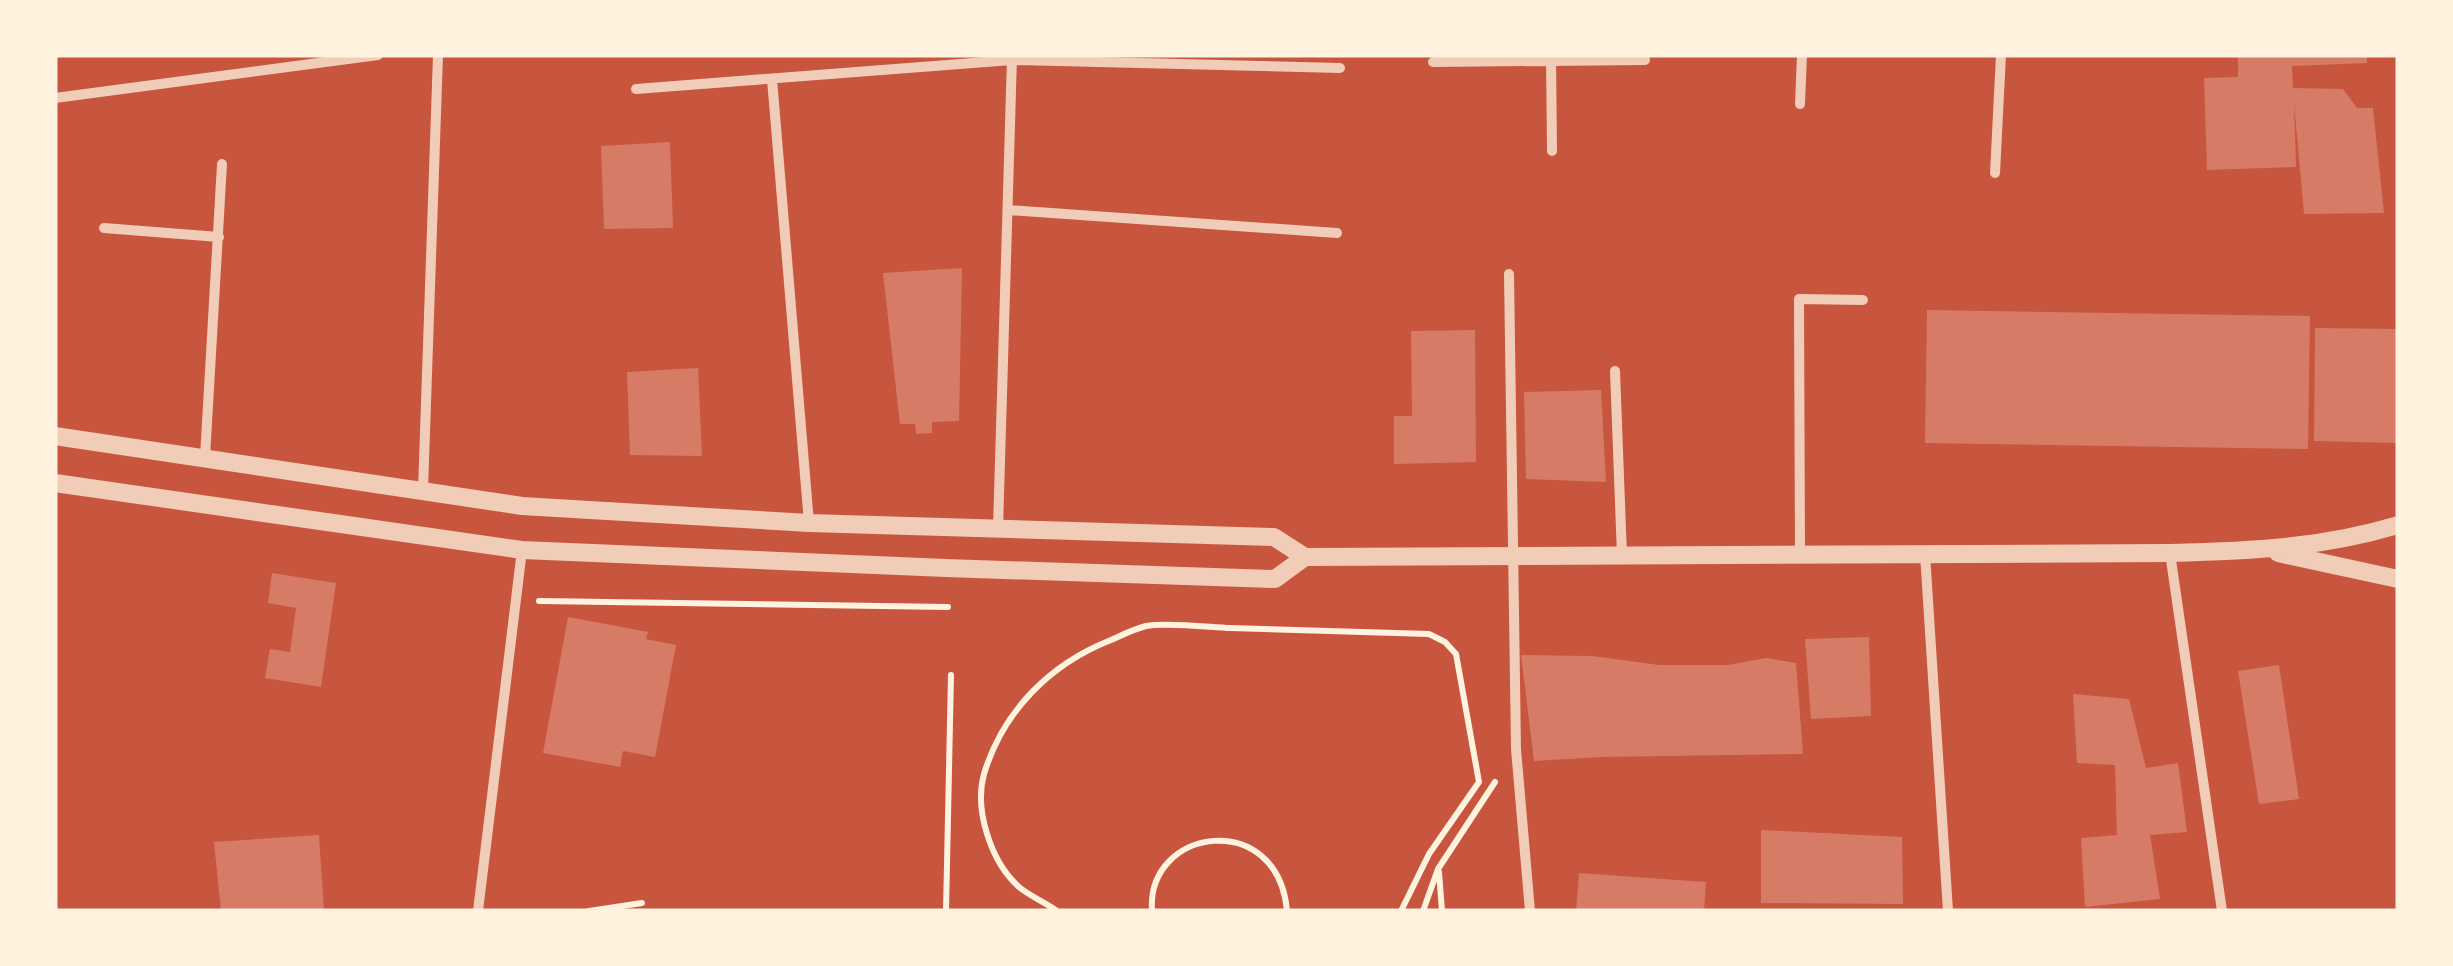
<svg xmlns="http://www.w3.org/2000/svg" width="2453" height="966" font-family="Roboto,sans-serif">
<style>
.building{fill:#d67c66}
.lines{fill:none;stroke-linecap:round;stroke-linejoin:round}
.path{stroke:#fff3e0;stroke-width:6}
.minor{stroke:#f1ccb7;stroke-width:10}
.tertiary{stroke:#f1ccb7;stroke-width:18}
</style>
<rect width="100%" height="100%" fill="#c8553d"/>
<path class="building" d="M2238 55H2367V63L2292 66 2293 88 2343 89 2357 108H2373L2384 213 2304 214 2294 103 2296 167 2207 170 2204 78 2238 77Z
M670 142 673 228 604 229 601 146Z
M962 268 959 421 932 422V433L916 434 915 424H900L883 273Z
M1927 310 2310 316 2308 449 1925 443Z
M2315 328 2398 329V443L2314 441Z
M1475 330 1476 462 1394 464V416H1412L1411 331Z
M698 368 702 456 630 455 627 372Z
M1601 390 1606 482 1526 479 1524 392Z
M272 573 336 583 321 687 265 678 270 649 290 652 296 608 268 603Z
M568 617 648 632 646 639 676 645 655 757 623 751 620 767 543 753Z
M1869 637 1871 716 1811 719 1805 639Z
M1521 655 1592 656 1659 665H1728L1766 658 1796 663 1803 754 1602 757 1534 761Z
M2279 665 2299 799 2259 804 2238 671Z
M2073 694 2129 699 2146 768 2178 763 2187 832 2150 835 2160 899 2085 907 2081 838 2117 835 2115 765 2077 763Z
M1761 830 1902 837 1903 904 1761 903Z
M319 835 324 911H221L214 842Z
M1579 873 1706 882 1704 911H1576Z"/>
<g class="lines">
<path class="path" d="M539 601 948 607
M1439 872 1442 911
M589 911 642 903
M946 911 951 675
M1057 911C1045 902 1031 897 1019 887 991 862 974 810 984 774 1003 711 1050 664 1111 640 1122 635 1134 629 1146 626 1166 622 1208 627 1230 628 1297 630 1363 632 1429 634L1445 642 1456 654 1479 782 1429 854 1401 911
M1152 911C1146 827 1278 808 1287 911
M1423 911 1438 869 1495 782"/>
<path class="minor" d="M1551 56 1552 151
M1433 62 1645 60
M772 79 809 523
M636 89 1012 60 1340 68
M55 98 378 55
M1800 104 1802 55
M1995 173 2001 55
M1008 210 1337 233
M104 228 219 237
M1509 274 1516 749 1530 911
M1615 371 1622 556
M205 457 222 164
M423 490 438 55
M998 529 1012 57
M2170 553 2222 911
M1800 554 1799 299 1863 300
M1925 554 1948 911
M478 911 522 550"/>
<path class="tertiary" d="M55 436 522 506 809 523 1274 537 1305 557 2170 553C2249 551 2322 548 2398 525
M55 483 522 550 946 568 1275 579 1305 557
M2278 553 2398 579"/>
</g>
<rect width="2453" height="966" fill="none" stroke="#fff3e0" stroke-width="115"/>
</svg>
